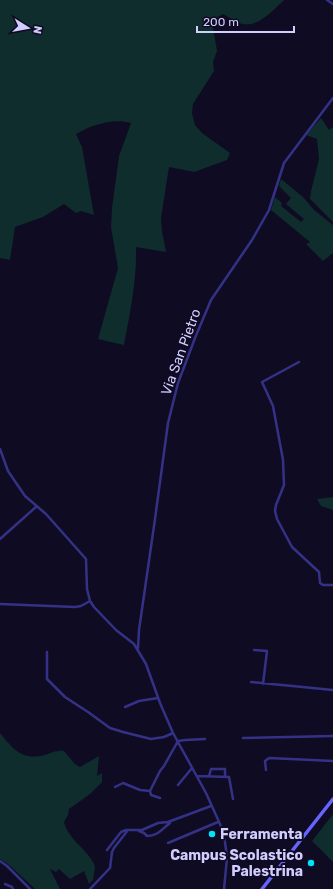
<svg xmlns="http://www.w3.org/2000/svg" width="333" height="889" font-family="Rubik,sans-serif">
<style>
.green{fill:#0e2d2c}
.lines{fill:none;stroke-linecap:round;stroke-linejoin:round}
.street{stroke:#343286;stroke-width:2.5}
.secondary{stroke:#6664ff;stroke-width:3.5}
.poi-dot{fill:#00e2f8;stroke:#0f0b23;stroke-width:1.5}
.labels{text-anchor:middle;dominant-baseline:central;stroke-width:4;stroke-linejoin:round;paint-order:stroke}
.street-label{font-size:14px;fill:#d2cdff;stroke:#0f0b23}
.poi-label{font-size:14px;font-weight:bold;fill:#d2cdff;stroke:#0f0b23;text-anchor:start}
</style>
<rect width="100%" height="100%" fill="#0f0b23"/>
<path class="green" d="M0 0H284C271 12 256 31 236 22 232 20 227 16 223 14L216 18 213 27 217 51 213 62 214 71 193 104 192 113 195 125 202 133 230 153 227 160 194 172 169 167 161 218 162 231 166 252 136 247C137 280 130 313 124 345L98 339 118 268 111 227 112 208 119 156 131 123C113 118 92 125 76 134L82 147 94 215 81 211 76 213 64 204 43 217 15 227 10 260 0 258Z
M321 118 329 130 333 127V222L310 199 311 191 319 159 317 139 306 135Z
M281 179 303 197 314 210 333 225V253L323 261 306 244 310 242 271 210 275 197 282 203 281 206 301 222 304 219 286 204 291 198 279 186Z
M333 497V510L321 506 317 499Z
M0 733C13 749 22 761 45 755 52 753 56 750 64 751L75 764 80 767 99 756 97 776 102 773V782L90 794 69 809 68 815 64 822C68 840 88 849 95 866L93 880 89 884 84 871 70 879 59 869 56 872 50 869 60 889H35L8 864 0 859Z
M333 814V862L312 841Z"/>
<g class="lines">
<path class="street" d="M327 0 333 4
M299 362 262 382 273 406 283 460 284 485 276 505 275 511 277 519 292 547 319 572 320 583 323 585H333
M0 449 8 471 25 496 46 514 86 559 87 589 90 601 94 607 116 630 134 644 146 664 160 703 173 733 206 793 220 824 225 842 227 858 224 889
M0 539 37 506
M0 604 75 607 81 606 90 601
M138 648 139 630 155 519 168 423 178 383 195 338 211 300 252 240 269 210 284 163 333 98
M254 650 267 651 263 684
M47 652V679L65 697 88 712 110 728 123 732 151 739 164 737 173 733
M251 682 333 690
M125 707 139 701 158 698
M243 738 333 736
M266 770 265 761 269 758 333 761
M197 776 229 777 233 799
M209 776 211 769H225V776
M178 785 192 768
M115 787 123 783 140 790 150 791 160 771 164 766 178 741 185 740 205 739
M150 791 151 795 160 798
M139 831 144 833 147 836C158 836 162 829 170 823
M168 843 218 822
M107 850 121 832 126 830H142L158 823 168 822 211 806
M0 861 7 866 30 889
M5 884 12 887 13 889
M90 889 110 868 112 852 114 848 128 830"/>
<path class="secondary" d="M262 889 333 799"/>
</g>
<g class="poi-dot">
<circle cx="212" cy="834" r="4"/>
<circle cx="311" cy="863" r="4"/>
</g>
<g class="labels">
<g class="street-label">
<text transform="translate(181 352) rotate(-70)">Via San Pietro</text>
</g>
<g class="poi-label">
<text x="220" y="834">Ferramenta</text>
<text x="303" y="855" text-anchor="end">Campus Scolastico<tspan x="303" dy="16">Palestrina</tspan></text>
</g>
</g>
<g transform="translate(28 28) rotate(101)" stroke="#0f0b23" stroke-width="3" paint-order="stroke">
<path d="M0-3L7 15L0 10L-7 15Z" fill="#d2cdff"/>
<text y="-6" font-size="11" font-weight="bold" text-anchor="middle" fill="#d2cdff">N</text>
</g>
<path d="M197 26v6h97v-6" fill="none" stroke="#d2cdff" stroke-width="2"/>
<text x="203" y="26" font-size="12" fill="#d2cdff" stroke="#0f0b23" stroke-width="3" paint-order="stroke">200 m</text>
</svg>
